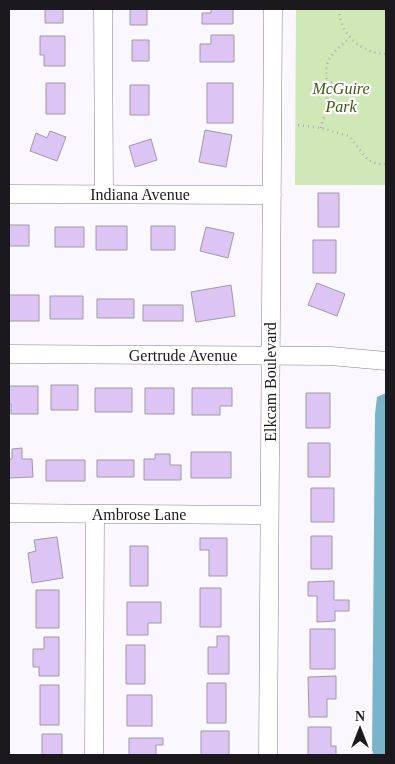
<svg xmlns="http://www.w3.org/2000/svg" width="395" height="764" font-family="Georgia,serif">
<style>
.green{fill:#d0e7b7}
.water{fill:#78b4ca}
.building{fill:#dcc5f4;stroke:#9e9aa2}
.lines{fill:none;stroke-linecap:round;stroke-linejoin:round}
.minor-casing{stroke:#858189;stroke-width:19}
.path{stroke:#adaab0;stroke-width:2.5;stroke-dasharray:1 4;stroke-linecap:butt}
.minor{stroke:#fff;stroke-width:18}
.labels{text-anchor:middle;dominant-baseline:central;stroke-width:4.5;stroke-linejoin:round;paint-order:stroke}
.park-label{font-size:16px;font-style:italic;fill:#3c5610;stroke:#fff}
.street-label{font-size:16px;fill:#1b191d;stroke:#fff}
</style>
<rect width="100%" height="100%" fill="#faf7fe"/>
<path class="green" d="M296 9H386V185H295Z"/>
<path class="water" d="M386 393V755H372L375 414 377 397Z"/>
<path class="building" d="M45 9H63V23H45Z
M130 9H147V25H130Z
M211 9H233V24H202V13H211Z
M211 35H234V62H200V44H211Z
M40 36H65V66H44V55H40Z
M132 40H149V61H132Z
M46 83H65V114H46Z
M207 83H233V123H207Z
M130 85H149V115H130Z
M205 130 232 135 226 167 199 162Z
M50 131 66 137 57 161 30 151 36 133 47 138Z
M151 139 157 160 135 167 129 146Z
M318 193H339V227H318Z
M9 225H29V246H9Z
M96 226H127V250H96Z
M151 226H175V250H151Z
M55 227H84V247H55Z
M206 227 234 233 228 258 200 251Z
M313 240H336V273H313Z
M317 283 345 294 337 316 308 305Z
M231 285 235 316 196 322 191 292Z
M9 295H39V321H9Z
M50 296H83V319H50Z
M97 299H134V318H97Z
M143 305H183V321H143Z
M51 385H78V410H51Z
M9 386H38V414H11V404H9Z
M95 388H132V412H95Z
M145 388H174V414H145Z
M192 388H232V406H220V415H192Z
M306 393H330V428H306Z
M308 443H330V477H308Z
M22 448V459H32L33 477 9 478V459H12V449Z
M191 452H231V478H191Z
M155 454H170V465H181V480H144V459H155Z
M46 460H85V481H46Z
M97 460H134V477H97Z
M311 488H334V522H311Z
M311 536H332V569H311Z
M57 537 63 578 32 583 28 553 36 551 34 540Z
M200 538H227V576H209V550H200Z
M130 546H148V586H130Z
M334 581V600H349V611H335V621L317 622V596H308V582Z
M200 588H221V627H200Z
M36 590H59V628H36Z
M127 602H161V623H148V635H127Z
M310 629H335V669H310Z
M217 636H229V674H208V647H217Z
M44 637H59V676H39V667H33V649H44Z
M126 645H145V684H126Z
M336 676V699H327V717H309L308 677Z
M207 683H226V723H207Z
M40 685H59V725H40Z
M127 695H152V726H127Z
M308 727H331V746H336V755H308Z
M201 731H229V755H201Z
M42 734H62V755H42Z
M129 738H163V745H156V755H129Z"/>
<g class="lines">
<defs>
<path id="minor" d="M103 9 104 194
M9 194 272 195
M9 354 331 356 386 361
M9 513 269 515
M94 755 95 514
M268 755 273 9"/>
</defs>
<use href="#minor" class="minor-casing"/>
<path class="path" d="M339 9C340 35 361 53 386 54
M326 81 345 86
M298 125 321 128 349 136 368 160 378 164H386
M321 128C323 119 327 109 327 100 328 64 318 64 350 38"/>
<use href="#minor" class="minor"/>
</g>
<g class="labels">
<g class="park-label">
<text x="341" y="88">McGuire<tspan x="341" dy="18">Park</tspan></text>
</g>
<g class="street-label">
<text x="140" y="194">Indiana Avenue</text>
<text x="183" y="355">Gertrude Avenue</text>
<text transform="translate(270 382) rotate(-90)">Elkcam Boulevard</text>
<text x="139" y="514">Ambrose Lane</text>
</g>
</g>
<rect width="395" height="764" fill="none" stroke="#1b191d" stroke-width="20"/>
<g transform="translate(360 729)" stroke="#ffffff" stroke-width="4" paint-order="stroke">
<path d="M0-4L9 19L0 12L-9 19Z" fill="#1b191d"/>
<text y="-8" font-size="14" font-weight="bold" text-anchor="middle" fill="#1b191d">N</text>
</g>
</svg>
